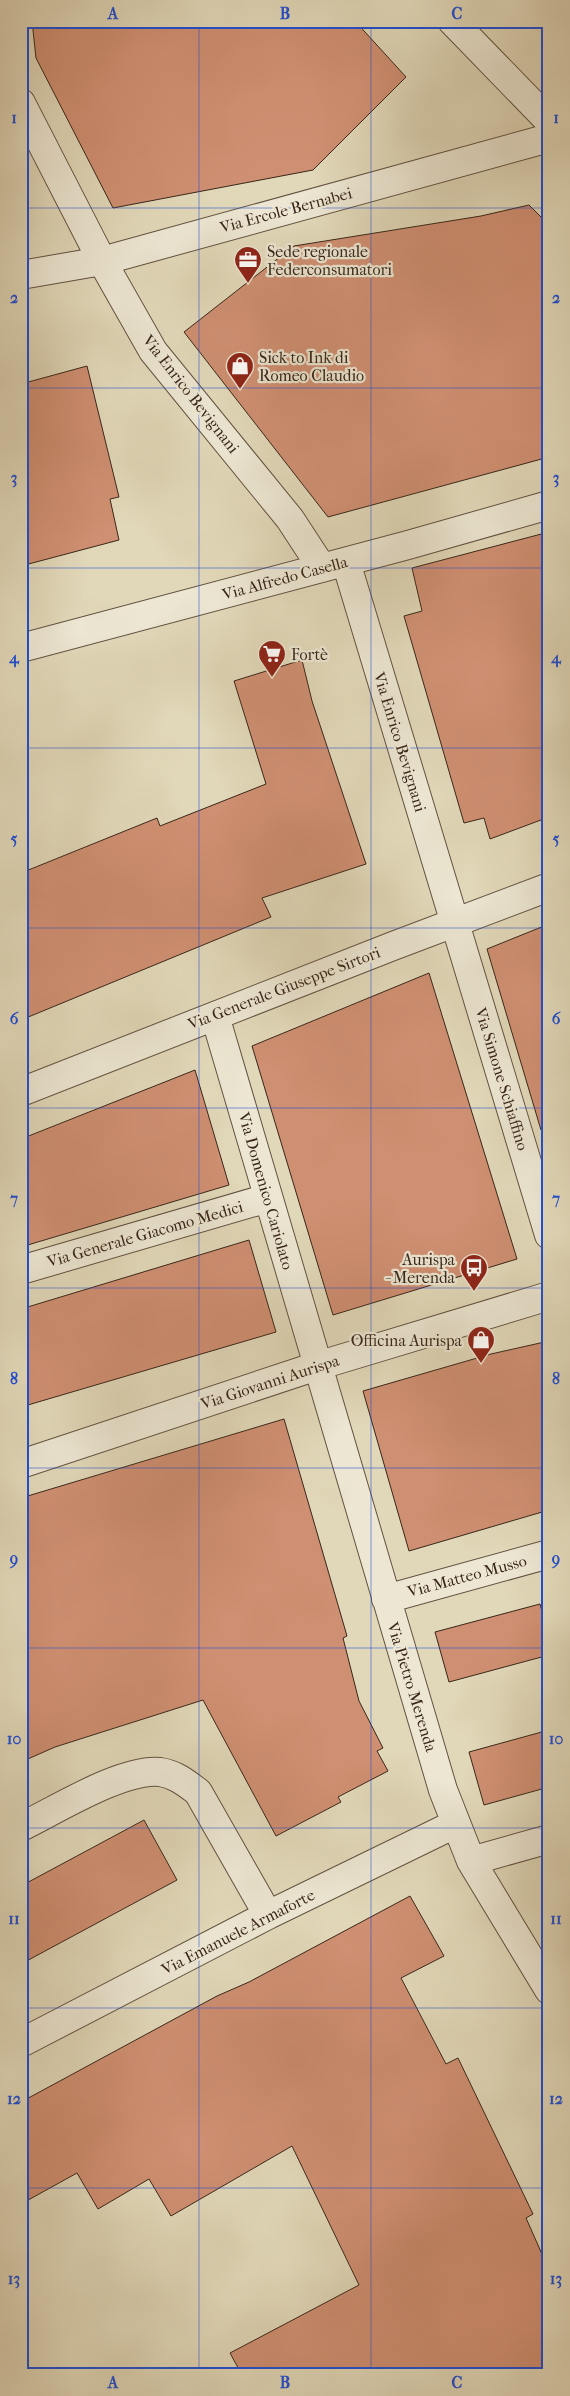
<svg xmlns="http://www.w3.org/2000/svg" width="570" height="2396" font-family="'IM FELL French Canon',serif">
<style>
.building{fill:#cf8f72;stroke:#382619}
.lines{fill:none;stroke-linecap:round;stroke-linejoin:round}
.street-casing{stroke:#625241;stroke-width:30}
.street{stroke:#ece6d2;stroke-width:28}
.grid{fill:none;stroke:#1d4ed8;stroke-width:1;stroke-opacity:0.55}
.labels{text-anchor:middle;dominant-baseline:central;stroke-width:4.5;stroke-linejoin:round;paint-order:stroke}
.street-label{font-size:16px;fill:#382619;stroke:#ece6d2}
.poi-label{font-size:16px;fill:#382619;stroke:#ece6d2;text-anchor:start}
.neatline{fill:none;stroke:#1d4ed8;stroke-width:2}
.grid-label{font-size:16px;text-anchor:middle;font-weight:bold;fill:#1d4ed8}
</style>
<rect width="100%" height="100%" fill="#e1d8b9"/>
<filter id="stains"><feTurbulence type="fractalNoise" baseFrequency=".004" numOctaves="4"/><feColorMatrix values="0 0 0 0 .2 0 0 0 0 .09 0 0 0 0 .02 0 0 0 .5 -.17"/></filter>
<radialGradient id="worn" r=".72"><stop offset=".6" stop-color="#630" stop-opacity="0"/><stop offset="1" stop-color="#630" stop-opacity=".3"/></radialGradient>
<path class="building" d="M32 21H355L406 77 313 170 113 208 36 58Z
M529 205 549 225V457L328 517 184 332 294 246 481 216Z
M87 366 119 497 110 499 119 540 21 566V384Z
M549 532V817L490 839 484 818 464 823 404 616 422 611 412 568Z
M302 660 312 701 366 864 262 898 271 917 21 1020V873L157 818 160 826 266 784 234 681Z
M549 924V1129L541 1130 487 949Z
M429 973 517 1259 333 1315 252 1046Z
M195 1070 229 1185 21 1247V1139Z
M249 1240 276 1332 21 1407V1309Z
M549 1341V1510L409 1551 363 1391 491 1354Z
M284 1419 347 1636 343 1638 359 1701 383 1748 377 1751 388 1771 338 1797 341 1802 276 1836 203 1700 55 1747 21 1762V1498Z
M540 1604 549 1636V1655L449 1682 435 1632Z
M549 1730V1787L484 1805 469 1752Z
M144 1820 177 1880 21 1964V1886Z
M410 1896 444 1956 401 1978 446 2064 458 2058 533 2214 526 2218 549 2270V2375H242L230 2353 359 2285 292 2146 171 2216 149 2179 98 2209 77 2173 21 2204V2102L217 1996 249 1982Z"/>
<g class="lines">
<defs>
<path id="street" d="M452 21 549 121
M21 103 102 261 153 351 290 519 322 568
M21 275 102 261 549 138
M346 562 549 1235
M21 648 408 545 549 505
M215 1016 443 1790 471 1861 549 1990
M21 1092 393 946 549 887
M21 1270 268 1198
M21 1464 317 1366 549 1296
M386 1599 549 1554
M21 1827C56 1810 123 1768 160 1772 175 1774 186 1783 198 1792L268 1915
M471 1861 549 1839
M21 2043 268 1915 455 1824"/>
</defs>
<use href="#street" class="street-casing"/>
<use href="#street" class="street"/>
</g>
<path class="grid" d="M199 21V2375M371 21V2375M21 208H549M21 388H549M21 568H549M21 748H549M21 928H549M21 1108H549M21 1288H549M21 1468H549M21 1648H549M21 1828H549M21 2008H549M21 2188H549"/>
<defs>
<symbol id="office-pin" viewBox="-11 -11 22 30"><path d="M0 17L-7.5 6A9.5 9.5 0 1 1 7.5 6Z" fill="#8f2418" stroke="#ece6d2"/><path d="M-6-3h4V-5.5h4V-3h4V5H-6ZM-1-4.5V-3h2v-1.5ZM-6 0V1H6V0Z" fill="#fff"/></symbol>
<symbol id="shop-pin" viewBox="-11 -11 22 30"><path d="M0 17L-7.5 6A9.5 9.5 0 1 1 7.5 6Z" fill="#8f2418" stroke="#ece6d2"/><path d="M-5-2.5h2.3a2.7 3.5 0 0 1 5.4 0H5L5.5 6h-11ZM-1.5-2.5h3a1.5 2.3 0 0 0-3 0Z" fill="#fff"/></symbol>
<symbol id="supermarket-pin" viewBox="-11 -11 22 30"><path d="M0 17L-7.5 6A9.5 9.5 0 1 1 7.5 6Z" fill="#8f2418" stroke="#ece6d2"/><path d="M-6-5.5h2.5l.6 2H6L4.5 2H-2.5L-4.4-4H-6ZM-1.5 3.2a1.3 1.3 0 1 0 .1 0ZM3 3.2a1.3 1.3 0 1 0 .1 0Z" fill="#fff"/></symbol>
<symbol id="bus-pin" viewBox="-11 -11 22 30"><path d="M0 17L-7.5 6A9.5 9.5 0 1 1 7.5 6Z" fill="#8f2418" stroke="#ece6d2"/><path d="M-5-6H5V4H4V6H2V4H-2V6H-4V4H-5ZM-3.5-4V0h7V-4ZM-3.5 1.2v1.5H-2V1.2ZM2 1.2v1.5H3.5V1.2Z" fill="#fff"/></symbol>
</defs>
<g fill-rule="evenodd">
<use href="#office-pin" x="232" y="244" width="32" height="43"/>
<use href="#shop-pin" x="224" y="350" width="32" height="43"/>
<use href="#supermarket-pin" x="256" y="638" width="32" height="43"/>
<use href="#bus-pin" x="458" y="1252" width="32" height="43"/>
<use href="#shop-pin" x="465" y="1324" width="32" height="43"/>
</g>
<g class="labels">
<g class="street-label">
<text transform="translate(286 210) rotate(-15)">Via Ercole Bernabei</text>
<text transform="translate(191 394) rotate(52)">Via Enrico Bevignani</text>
<text transform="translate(285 578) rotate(-15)">Via Alfredo Casella</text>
<text transform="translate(400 742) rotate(73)">Via Enrico Bevignani</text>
<text transform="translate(284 988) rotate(-21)">Via Generale Giuseppe Sirtori</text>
<text transform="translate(502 1079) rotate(73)">Via Simone Schiaffino</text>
<text transform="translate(266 1191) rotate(74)">Via Domenico Cariolato</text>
<text transform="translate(145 1234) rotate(-16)">Via Generale Giacomo Medici</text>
<text transform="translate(270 1382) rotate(-18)">Via Giovanni Aurispa</text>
<text transform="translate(467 1576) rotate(-15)">Via Matteo Musso</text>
<text transform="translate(412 1687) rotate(73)">Via Pietro Merenda</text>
<text transform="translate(238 1932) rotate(-27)">Via Emanuele Armaforte</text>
</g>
<g class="poi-label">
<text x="267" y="251">Sede regionale<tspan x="267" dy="18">Federconsumatori</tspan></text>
<text x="259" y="357">Sick to Ink di<tspan x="259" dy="18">Romeo Claudio</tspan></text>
<text x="291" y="654">Fortè</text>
<text x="455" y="1259" text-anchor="end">Aurispa<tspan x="455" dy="18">- Merenda</tspan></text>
<text x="462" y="1340" text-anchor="end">Officina Aurispa</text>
</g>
</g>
<rect width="570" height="2396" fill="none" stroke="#e1d8b9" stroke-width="55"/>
<rect x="28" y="28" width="514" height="2340" class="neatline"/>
<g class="grid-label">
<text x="113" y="19">A</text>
<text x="285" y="19">B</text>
<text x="457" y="19">C</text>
<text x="14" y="123">1</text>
<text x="556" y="123">1</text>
<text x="14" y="303">2</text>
<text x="556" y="303">2</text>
<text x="14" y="483">3</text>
<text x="556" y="483">3</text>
<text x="14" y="663">4</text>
<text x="556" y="663">4</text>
<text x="14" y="844">5</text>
<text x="556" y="844">5</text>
<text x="14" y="1024">6</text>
<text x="556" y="1024">6</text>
<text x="14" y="1204">7</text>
<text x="556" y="1204">7</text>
<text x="14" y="1384">8</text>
<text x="556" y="1384">8</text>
<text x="14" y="1564">9</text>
<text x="556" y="1564">9</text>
<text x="14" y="1744">10</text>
<text x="556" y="1744">10</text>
<text x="14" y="1924">11</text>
<text x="556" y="1924">11</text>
<text x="14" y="2104">12</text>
<text x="556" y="2104">12</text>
<text x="14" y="2284">13</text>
<text x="556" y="2284">13</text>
<text x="113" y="2388">A</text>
<text x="285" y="2388">B</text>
<text x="457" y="2388">C</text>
</g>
<rect width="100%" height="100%" filter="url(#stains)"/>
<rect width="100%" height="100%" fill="url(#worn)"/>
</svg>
